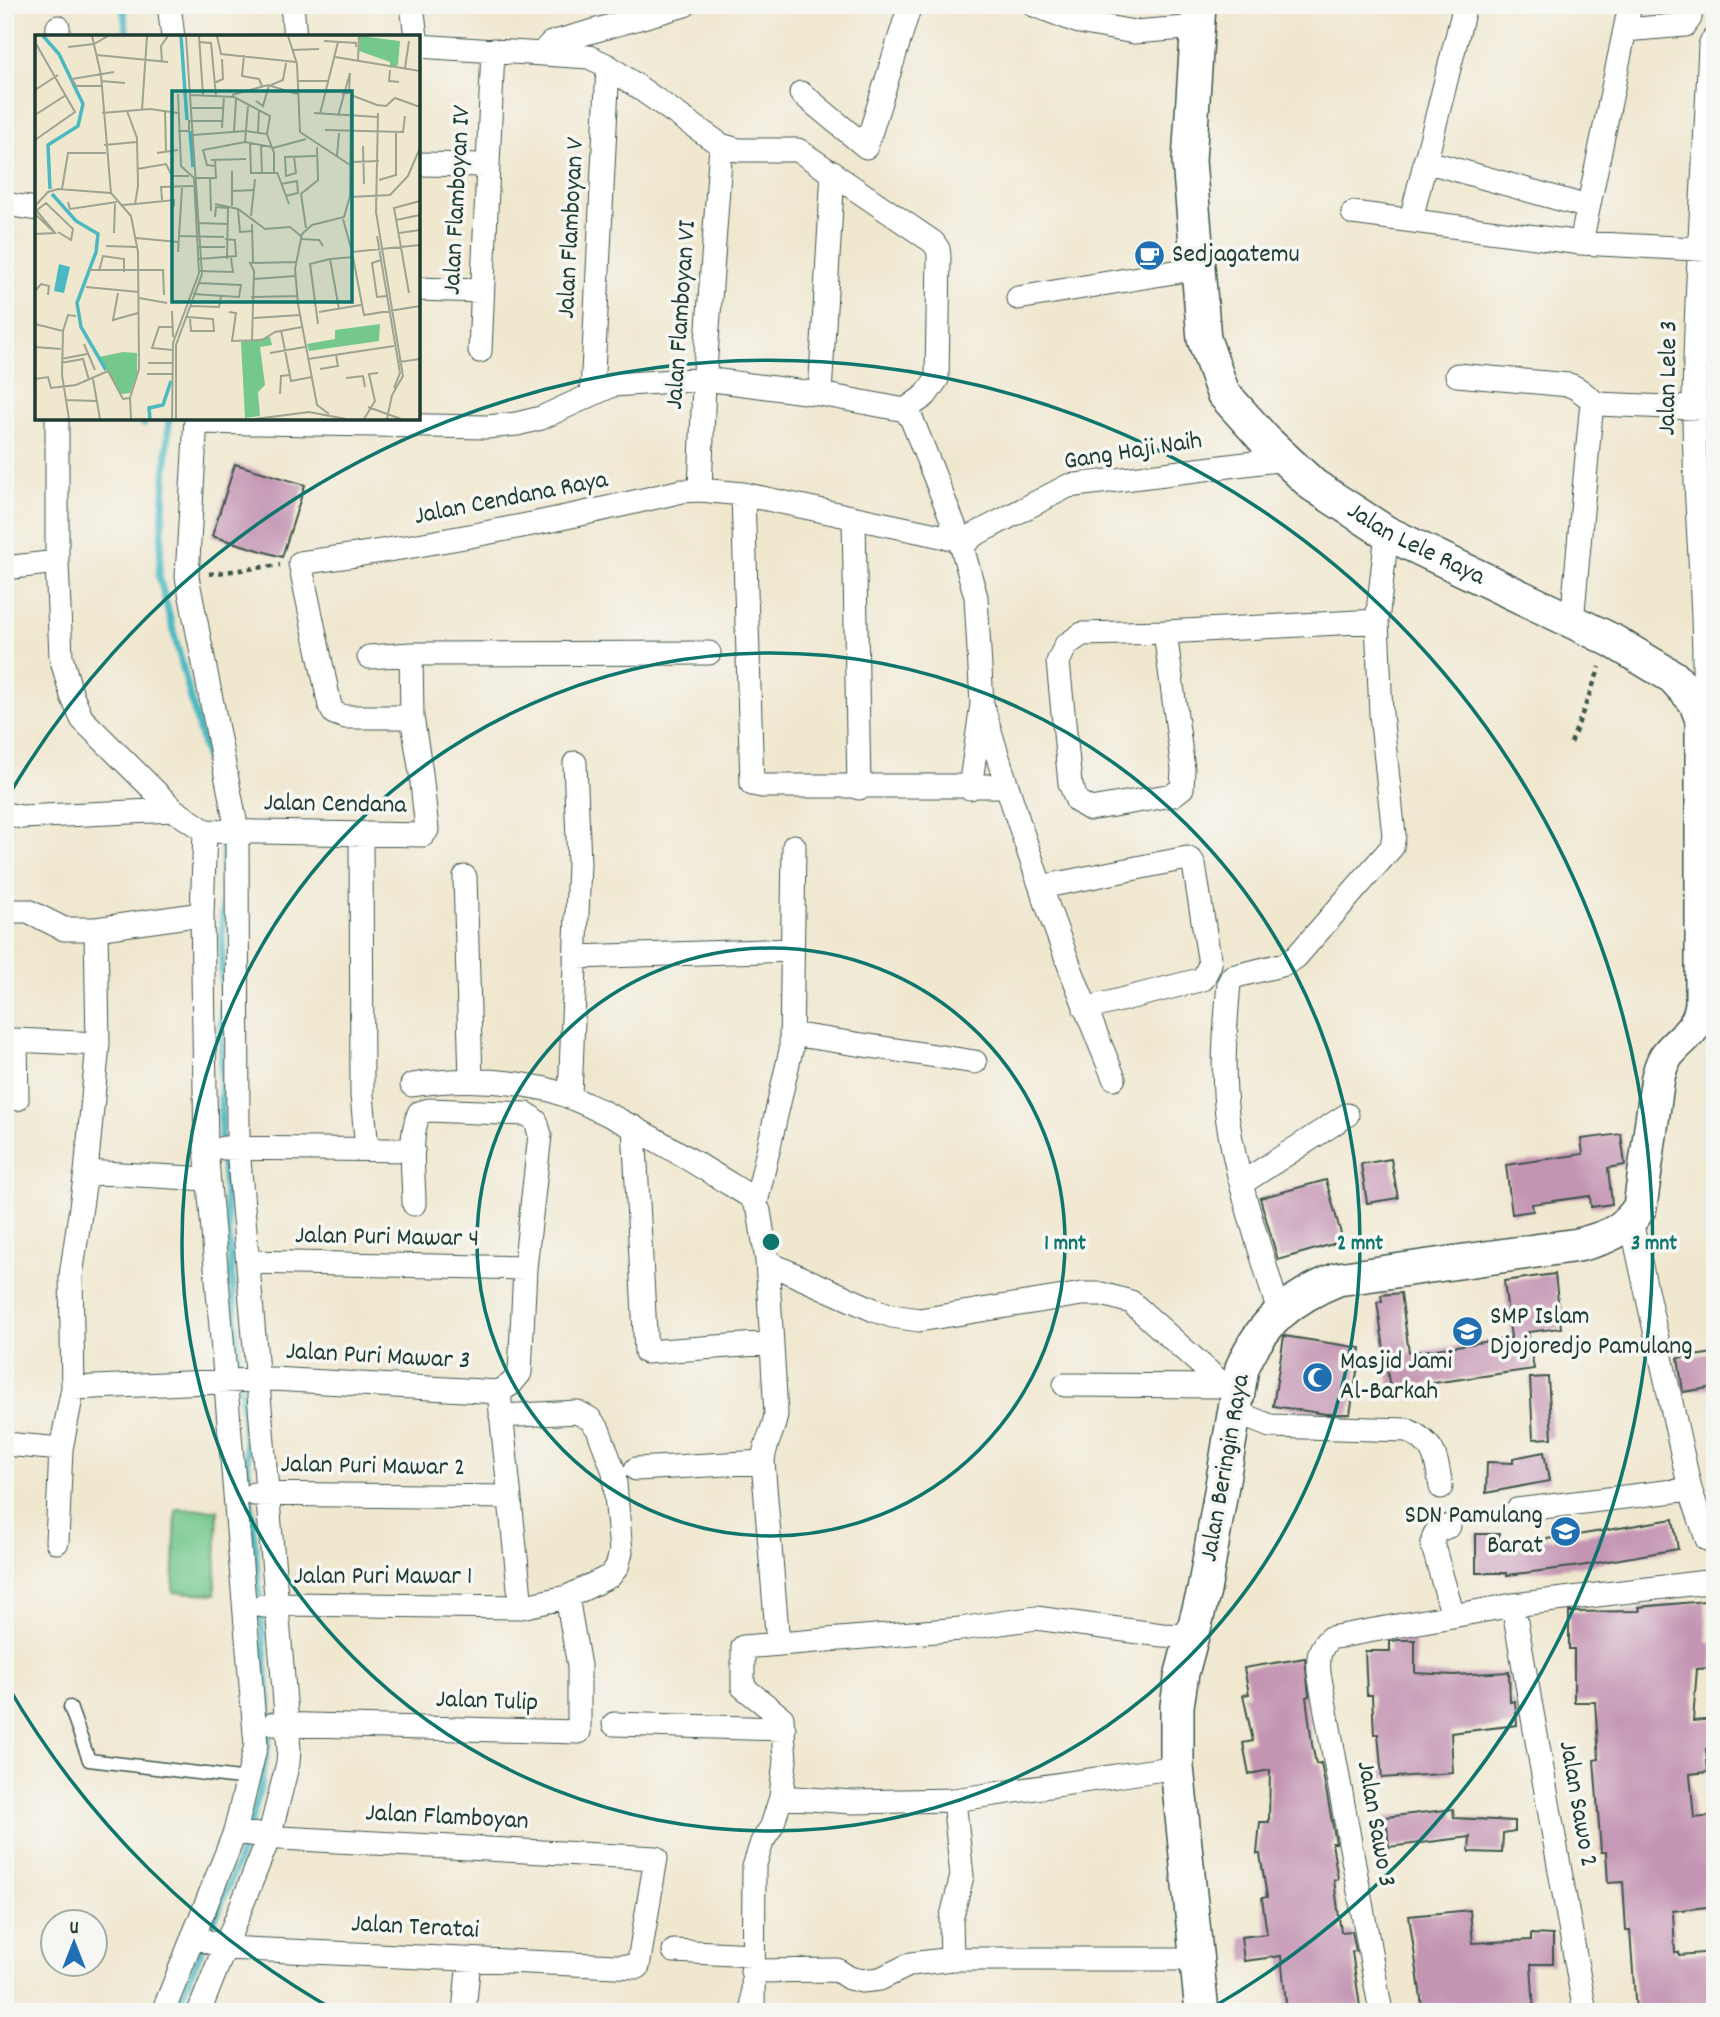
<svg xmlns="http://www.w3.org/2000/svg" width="1720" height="2017" font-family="Dekko,sans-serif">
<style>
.park{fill:#74c88b;stroke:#4a8260;stroke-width:2}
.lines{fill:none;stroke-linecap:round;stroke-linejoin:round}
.stream{stroke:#4bb9c2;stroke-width:7}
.building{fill:#c495b3}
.lane-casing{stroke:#3e564b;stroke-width:15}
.street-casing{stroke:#3e564b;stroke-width:25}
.secondary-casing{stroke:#3e564b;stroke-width:36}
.path{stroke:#3e564b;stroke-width:4.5;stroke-dasharray:5 5;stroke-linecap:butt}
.lane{stroke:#fff;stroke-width:12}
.street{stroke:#fff;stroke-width:23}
.secondary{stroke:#fff;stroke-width:33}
.ring{fill:none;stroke:#0f766e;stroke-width:3.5}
.labels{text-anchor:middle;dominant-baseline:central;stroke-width:7;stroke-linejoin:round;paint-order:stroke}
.street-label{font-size:26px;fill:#1f3d34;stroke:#f6f6f2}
.poi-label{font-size:26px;fill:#1f3d34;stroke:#f6f6f2;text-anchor:start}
.inset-river{fill:none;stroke:#4bb9c2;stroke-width:3.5}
.inset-road{fill:none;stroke:#9ca391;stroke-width:2}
.view{fill:#0f766e;fill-opacity:0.15;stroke:#0f766e;stroke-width:3.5}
.inset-edge{fill:none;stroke:#1f3d34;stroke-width:3.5}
.centre{fill:#0f766e;stroke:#f6f6f2;stroke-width:3.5}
.ring-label{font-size:21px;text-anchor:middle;font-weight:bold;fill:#0f766e;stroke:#f6f6f2;stroke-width:7;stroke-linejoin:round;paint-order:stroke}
</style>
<rect width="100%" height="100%" fill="#f6f6f2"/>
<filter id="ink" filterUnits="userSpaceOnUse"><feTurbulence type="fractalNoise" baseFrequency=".0143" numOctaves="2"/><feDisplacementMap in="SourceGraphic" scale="14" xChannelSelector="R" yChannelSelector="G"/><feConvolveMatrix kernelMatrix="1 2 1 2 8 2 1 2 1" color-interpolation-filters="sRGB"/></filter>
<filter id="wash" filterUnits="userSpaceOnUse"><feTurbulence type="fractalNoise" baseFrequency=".00686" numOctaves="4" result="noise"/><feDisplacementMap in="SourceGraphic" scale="28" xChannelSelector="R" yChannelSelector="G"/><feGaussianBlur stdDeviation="1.57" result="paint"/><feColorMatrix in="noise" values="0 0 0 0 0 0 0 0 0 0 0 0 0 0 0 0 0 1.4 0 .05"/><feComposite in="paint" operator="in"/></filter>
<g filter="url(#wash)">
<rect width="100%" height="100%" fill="#f0e7cf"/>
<path class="park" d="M176 1509 218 1510 215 1594 173 1592Z"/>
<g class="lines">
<path class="stream" d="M123 5 127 37
M169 418 159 576 223 822 221 1138 239 1369 270 1716C266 1819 214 1918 175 2012
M144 424V418"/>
</g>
<g id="blocks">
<path class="building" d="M235 464 305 485 282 557 212 536Z
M1621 1134 1625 1165 1608 1168 1612 1204 1591 1207 1590 1196 1532 1204 1533 1211 1512 1214 1506 1165 1583 1154 1581 1139Z
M1391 1159 1398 1198 1367 1203 1361 1164Z
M1326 1180 1343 1241 1278 1260 1260 1198Z
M1555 1274 1561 1328 1528 1332 1534 1369 1390 1389 1377 1302 1382 1301 1381 1295 1401 1293 1409 1353 1511 1338 1504 1281Z
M1284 1336 1361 1348 1350 1414H1326L1273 1406Z
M1715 1353V1387L1683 1392 1678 1358Z
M1548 1377 1552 1438 1533 1439 1530 1378Z
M1544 1452 1549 1481 1486 1493 1487 1462 1513 1463V1458Z
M1673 1519 1678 1549 1580 1566 1507 1575V1573H1476V1534H1499V1544L1572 1536Z
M1705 1601 1708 1643H1713V1668L1697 1669 1693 1721 1715 1719V1749H1706L1708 1772 1690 1774 1694 1818 1715 1816V1906L1673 1911 1675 1952H1679V1955L1715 1952V2012H1636L1630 1931H1626L1623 1882 1608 1883 1606 1852H1601L1594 1760 1599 1759 1595 1702H1574V1649H1569V1612L1640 1611 1639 1607Z
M1400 1640H1415V1673L1453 1675 1509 1672 1510 1702 1515 1701 1517 1725 1451 1733 1453 1773 1382 1778 1378 1734H1374L1372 1695H1367L1365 1651H1390V1641Z
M1305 1658 1309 1696 1306 1697 1312 1744 1316 1764 1321 1763 1336 1843H1332L1338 1879 1334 1880 1341 1932 1352 1931 1356 1951 1352 1952 1360 2006 1315 2012H1287L1281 1956 1244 1961 1241 1937 1267 1934 1262 1898 1267 1897 1260 1854H1257L1260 1822H1269L1270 1770 1249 1774 1243 1743 1253 1741 1243 1695 1249 1694 1244 1668Z
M1453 1809 1454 1818 1515 1821V1831L1503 1833 1502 1853 1469 1852 1470 1837 1389 1847 1386 1817Z
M1470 1910 1473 1943 1531 1940V1934L1553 1935V1964H1531L1534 2012H1423L1409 1916Z"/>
</g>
</g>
<g filter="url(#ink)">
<use href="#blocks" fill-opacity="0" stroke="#3e564b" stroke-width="2"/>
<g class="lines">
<defs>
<path id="lane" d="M70 1707 89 1760 248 1779"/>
<path id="street" d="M169 5 173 37
M292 5 295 37
M412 5 416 37
M1034 5 1079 22 1134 32 1198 27
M1625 30 1685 25 1690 18 1691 5
M58 37V27
M418 46 589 57 608 66 721 145 738 150H798L933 242 938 249 939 256 937 379 926 395 905 410
M542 53 551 43 685 5
M801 93 866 147 910 5
M1425 161 1588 207
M418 164 487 165
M5 204 37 209
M1353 213 1581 243 1715 250
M1411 219 1465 5
M1581 243 1630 5
M418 289 482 291
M1018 298 1198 268
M480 351 493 50
M1457 375 1569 385C1581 388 1587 398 1598 404L1715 409
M592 393 608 66
M820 394 833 172
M905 410 912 420 960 540 976 597 982 704 970 788
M57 418V562L61 657 72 696 82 719 174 810 205 831 423 835 427 830 421 773 412 717 411 654
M196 418 187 577 237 830 238 1148 289 1749 288 1763 269 1837 199 2012
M196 422 487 427 517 424 541 418 613 385 705 379 820 394 905 410
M700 490 704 384 721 145
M743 494 752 784 762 786H1006
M854 518 859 788
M1715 534 1713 535 1715 565
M962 546 974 535 1068 486 1285 459
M5 568 57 562
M1572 622 1592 401
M1165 632 1183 769 1182 788 1173 795 1090 809 1077 801 1070 783 1058 662 1066 645 1082 634 1165 632 1377 621
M369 657 411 654 709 653
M982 704C1019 831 1063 956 1114 1078
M412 717H345L334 713 330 706 300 563C429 546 556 521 682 491L700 490 743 494 960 540
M1703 717C1708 615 1694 512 1694 410 1695 288 1705 166 1710 45L1715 36
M5 814 22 817 174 810
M361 833 362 1095 367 1149
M465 877 471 1079
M1041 887 1187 858 1192 861 1194 865 1210 964 1203 979 1085 1009
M5 911H28L64 929H96L202 914
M575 957 792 950
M791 1034 975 1062
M5 1040H16L17 1099
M16 1040 98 1044
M412 1085C457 1078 501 1079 546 1089 565 1094 583 1103 601 1111 653 1136 702 1167 751 1197L759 1211 767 1260 775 1266 874 1310 892 1316 919 1320 1082 1294H1102L1131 1302 1237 1397
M570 1097 579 863 575 763
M634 1127 646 1352 772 1343
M224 1148 413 1150
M86 1172 208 1179
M1242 1183 1347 1115
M756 1203 791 1050 794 846
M414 1204C414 1175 408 1140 419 1113L429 1110 527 1114 536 1121 540 1135 525 1268 520 1373 511 1384 499 1392 521 1607
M1631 1221 1690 1489 1707 1539 1715 1542
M767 1260 776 1414C774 1432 764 1443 763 1462L778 1644
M248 1262 525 1268
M1279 1313C1261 1250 1238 1186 1228 1122 1221 1076 1225 1029 1229 983L1232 977 1285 964 1296 957 1392 847 1394 835 1381 714 1377 621 1387 533
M1065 1385 1225 1386
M73 1388 273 1379 499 1392
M1235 1412 1270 1426 1407 1430C1436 1444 1436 1457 1441 1487
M5 1444 61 1449
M636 1469 763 1462
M254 1494 509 1497
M1517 1510 1690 1489
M1449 1526C1437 1531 1432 1532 1433 1546L1453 1616
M57 1542 61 1449 73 1388 71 1276 86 1172 98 1044 96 929
M1513 1605 1585 2012
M263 1606 287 1604 521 1607 567 1597 610 1576 617 1567 621 1552 614 1472 598 1429 590 1419 577 1412 501 1416
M273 1724 579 1732V1666L567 1597
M614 1724 784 1729
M781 1797 852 1802 954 1800 1177 1767
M193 1936 225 1948 638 1967 656 1858 281 1838 235 1832
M674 1951 752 1955
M952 1959 951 1920 962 1876 954 1800
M752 1971 837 1970 849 1978 862 1981 880 1979 911 1964 952 1959H1196
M163 2012 235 1832 256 1745 206 1148 202 914 205 831
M464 2012 469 1959
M753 2012 754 1867 762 1842 772 1826 781 1797 785 1760 782 1718 743 1687V1647L960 1629 1036 1618 1162 1635 1191 1636
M1381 2012 1319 1673C1318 1658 1318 1649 1330 1638L1513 1605 1715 1581"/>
<g id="secondary">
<path id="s1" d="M1199 5 1189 161 1204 339 1223 393 1265 440 1313 485 1387 533 1611 640 1673 677 1695 701 1702 720V1004C1698 1032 1683 1035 1667 1055 1662 1061 1660 1070 1658 1077L1640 1207C1624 1232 1606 1238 1578 1245L1338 1279C1293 1297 1261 1322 1242 1368L1204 1591 1182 1673 1177 1706V1767L1202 2012"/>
</g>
</defs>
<use href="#lane" class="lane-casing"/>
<use href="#street" class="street-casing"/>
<use href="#secondary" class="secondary-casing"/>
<path class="path" d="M209 574 280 565
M1571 743 1600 667"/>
<use href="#lane" class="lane"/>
<use href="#street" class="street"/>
<use href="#secondary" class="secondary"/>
</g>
</g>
<g class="ring">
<circle cx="771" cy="1242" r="294"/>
<circle cx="771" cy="1242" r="589"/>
<path d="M336 2011A883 883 0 0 1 6 1683M6 800A883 883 0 1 1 1206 2011"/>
</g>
<defs>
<symbol id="cafe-disc" viewBox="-11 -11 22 22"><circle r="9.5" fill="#1f6fb2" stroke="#f6f6f2"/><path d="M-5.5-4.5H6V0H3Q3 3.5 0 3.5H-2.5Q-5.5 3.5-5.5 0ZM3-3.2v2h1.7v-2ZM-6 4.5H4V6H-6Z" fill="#fff"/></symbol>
<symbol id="school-disc" viewBox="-11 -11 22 22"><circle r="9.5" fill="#1f6fb2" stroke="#f6f6f2"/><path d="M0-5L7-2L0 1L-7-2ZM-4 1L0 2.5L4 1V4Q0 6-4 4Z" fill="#fff"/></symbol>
<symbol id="mosque-disc" viewBox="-11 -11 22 22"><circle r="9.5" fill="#1f6fb2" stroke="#f6f6f2"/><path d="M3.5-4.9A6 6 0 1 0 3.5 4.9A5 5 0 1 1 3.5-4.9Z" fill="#fff"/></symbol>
</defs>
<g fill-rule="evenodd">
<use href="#cafe-disc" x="1132" y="238" width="35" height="35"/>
<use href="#school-disc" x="1450" y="1314" width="35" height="35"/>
<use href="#mosque-disc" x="1300" y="1360" width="35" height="35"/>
<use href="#school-disc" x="1548" y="1514" width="35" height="35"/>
</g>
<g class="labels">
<g class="street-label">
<text transform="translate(458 200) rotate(-87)">Jalan Flamboyan IV</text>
<text transform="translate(572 228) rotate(-87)">Jalan Flamboyan V</text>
<text transform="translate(682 315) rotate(-86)">Jalan Flamboyan VI</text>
<text transform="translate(1669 378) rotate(-89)">Jalan Lele 3</text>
<text transform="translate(1133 452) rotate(-9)">Gang Haji Naih</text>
<text transform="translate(511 499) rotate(-11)">Jalan Cendana Raya</text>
<text stroke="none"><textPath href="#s1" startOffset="640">Jalan Lele Raya</textPath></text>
<text transform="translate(335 805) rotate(1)">Jalan Cendana</text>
<text transform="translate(387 1238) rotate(1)">Jalan Puri Mawar 4</text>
<text transform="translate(378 1357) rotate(3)">Jalan Puri Mawar 3</text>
<text transform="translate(373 1467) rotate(1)">Jalan Puri Mawar 2</text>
<text transform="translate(1226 1468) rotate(-80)">Jalan Beringin Raya</text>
<text x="383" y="1577">Jalan Puri Mawar 1</text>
<text transform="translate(487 1702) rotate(2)">Jalan Tulip</text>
<text transform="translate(1577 1804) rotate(80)">Jalan Sawo 2</text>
<text transform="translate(447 1818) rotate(3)">Jalan Flamboyan</text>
<text transform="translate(1375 1824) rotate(80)">Jalan Sawo 3</text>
<text transform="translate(415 1928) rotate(3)">Jalan Teratai</text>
</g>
<g class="poi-label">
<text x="1172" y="255">Sedjagatemu</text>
<text x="1490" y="1317">SMP Islam<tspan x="1490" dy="30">Djojoredjo Pamulang</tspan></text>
<text x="1340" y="1362">Masjid Jami<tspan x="1340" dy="30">Al-Barkah</tspan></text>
<text x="1543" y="1516" text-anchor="end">SDN Pamulang<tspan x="1543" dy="30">Barat</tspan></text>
</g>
</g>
<g transform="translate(35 35)">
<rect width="385" height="385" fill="#f0e7cf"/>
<path d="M235 302 237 310 225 312 230 350 223 357 225 381 210 383 206 307Z" fill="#74c88b"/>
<path d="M325 1 365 6 363 30 355 33V27L324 16ZM345 289 344 306 274 316 272 309 300 304V295ZM88 317 102 318V339L95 358 86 359 64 322Z" fill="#74c88b"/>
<path d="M24 229 35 232 29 258 19 256Z" fill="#4bb9c2"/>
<path class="inset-river" d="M8 1 24 19 48 69 43 91 13 110 15 154M146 1 152 85M155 96 158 132M17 159 41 186 63 199 61 217 42 268 46 292 71 335M115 384 114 373 128 370 136 346"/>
<path class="inset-road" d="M57 1 66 40 76 158 96 181 103 217 104 334 95 363 96 384M164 1 168 60M182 1 186 19 261 27M253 1 262 29 265 97 315 130M289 6 321 8V12M0 7 40 77 0 105M164 7 176 8 181 61M33 12 59 9 73 1M257 15 284 14M62 20 133 27M209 20 207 41 224 44 227 51M300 22 385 36M323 25 324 1M127 28 126 11 133 1M370 33 374 6M355 35 354 46 364 47M66 46 90 48M262 46H293M179 48 188 44 187 24M236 50 248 45 251 28M66 51H41L37 44 79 37M0 55 23 40M143 59 146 131 159 143H181L180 124M307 59 314 58 315 38M155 60 199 62 235 81 232 99 239 118V138M197 60 233 50 262 59M221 66 228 71 234 50M157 73H188M107 75 112 1M130 76 131 116M67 78 115 74 143 78M279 78 343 82M343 78 341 177 368 341 357 360 352 384M285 79 303 7M0 80 31 60M303 81 315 38M159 86H187M187 93 189 61M290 95 368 97 370 81M143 96H154V86H159M199 97 201 64M223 97 224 75M158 100 211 96 232 99M210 107 213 71M215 108 216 138H242M69 110 102 107M226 110 227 138M328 111 329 149M238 113 271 104M122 118 143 115M302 121 304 98M259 122 261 138 251 141 250 122 281 121M317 123V127L344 126M176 125 211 124M180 131 172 130 168 115 210 107 237 112M102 134 131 129 137 141H154M242 137 254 169M175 143 176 176M344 145 361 140V97M246 149 262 146 263 158 251 161M27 154 33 118H71M197 156 220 155M315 162 355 160 373 141 385 113M127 165 126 152 158 151M33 167 35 174 82 167M100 169 139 165V171M180 169 203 174 230 194 255 192 267 202M87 170 100 169 103 151 102 103 92 76M0 171 13 157 23 154 76 158M197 171V136M1 175 20 198M2 175 11 168 38 194 36 205 23 197M203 175 205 197 218 196M0 179 20 198 0 199M216 181 220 144M180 182 181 172 193 173 192 224M308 184 317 217 385 210M361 185 385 180M163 188 192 189M217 189 218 228M271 193 266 159 283 145 282 112M79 198 80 169M364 198 385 195M145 201 189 202M342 201 365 338 359 353M101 203 143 207M266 204 284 205 288 211M71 211 102 212M163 212H190M143 217 147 153M164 224 201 221 200 205 190 204M295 224 304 274M346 225 337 228 342 262 352 261M54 235H128L129 260M64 236 68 221 89 224V237M165 236 198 237 196 223M219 244 260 241M51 252 104 257M0 256 6 249 14 251 13 260M83 258 78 285 103 278M374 258 359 173 385 166M158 259 204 262 206 250 163 248M216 262 262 261M104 263 132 268M155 271 184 272 186 261M137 276 138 302M194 277 201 278 197 306 227 305 240 297 267 292M284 277 326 270M152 282 178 284 179 296H156L155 284M218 283 265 280M0 289 28 296 27 340 34 384M283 289 275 229 295 224 318 222 329 280 385 271M246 295 256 346 277 342M28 296 33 280 41 281M217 305 219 236 215 228 262 227M49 309 60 335M0 312 26 314M137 315 117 313 124 292H137M235 318 270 312M26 324 52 319M273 324 359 311M364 327 385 324M26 328 48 324 54 345M113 328H138M285 334 303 331 301 320M112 339H139M311 343 328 341 330 352M0 344 13 342 16 353 41 350 73 336 88 364 95 363M58 344 65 384M245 359 246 341 255 340M31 365 61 366M333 372 366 384M294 379 282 370 263 269 260 234 267 199 277 190 309 182 315 161 316 60 342 70 351 71 360 63 385 72M137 384 138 308 164 238 159 143M141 384V310L167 239 151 1M220 384 274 377 311 384M329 384 340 366 334 339 343 338"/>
<path class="view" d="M137 56H317V267H137Z"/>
<rect width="385" height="385" class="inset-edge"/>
</g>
<circle cx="771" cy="1242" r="10" class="centre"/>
<g class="ring-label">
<text x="1065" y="1249">1 mnt</text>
<text x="1360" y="1249">2 mnt</text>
<text x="1654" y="1249">3 mnt</text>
</g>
<rect width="1720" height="2017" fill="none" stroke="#f6f6f2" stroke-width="28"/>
<g transform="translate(74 1943)"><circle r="33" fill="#f6f6f2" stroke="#a0aca6" stroke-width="2"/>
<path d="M0-5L12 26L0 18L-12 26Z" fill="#1f6fb2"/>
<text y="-10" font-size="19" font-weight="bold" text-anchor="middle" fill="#1f3d34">U</text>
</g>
</svg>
